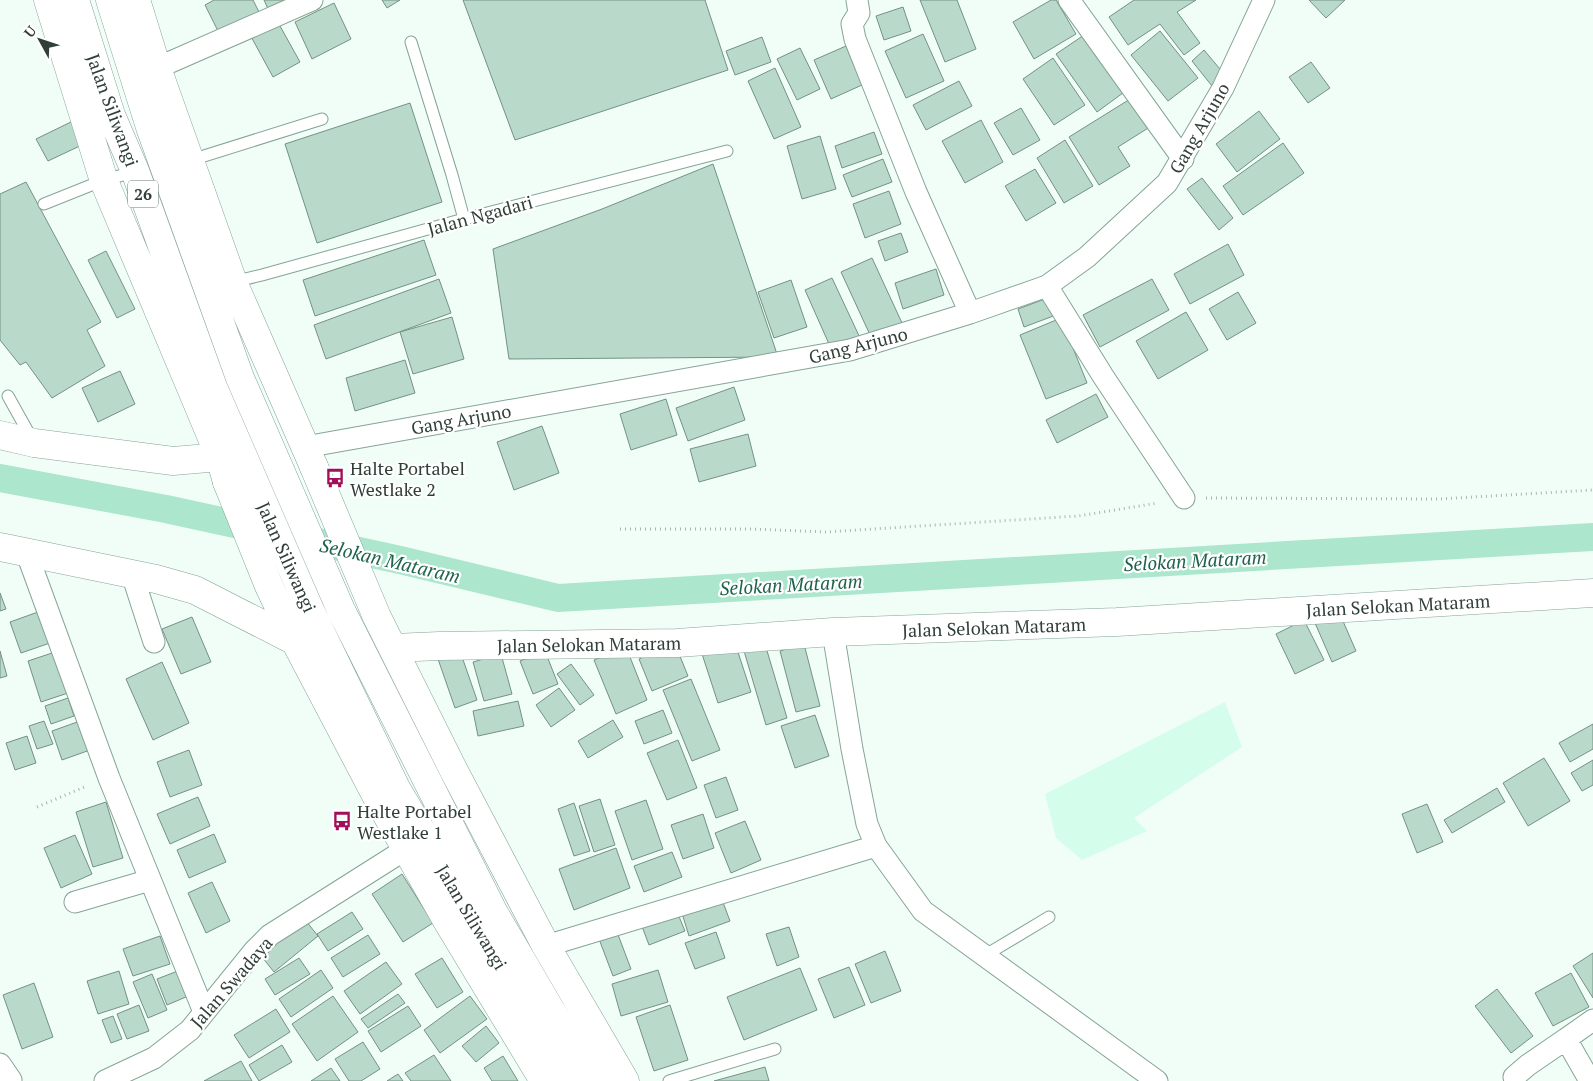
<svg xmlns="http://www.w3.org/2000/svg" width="1593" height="1081" font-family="'PT Serif',serif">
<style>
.built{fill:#d4feeb}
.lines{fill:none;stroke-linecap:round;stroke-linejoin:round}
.canal{stroke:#abe6cd;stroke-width:28}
.building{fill:#b9d9cb;stroke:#739284}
.lane-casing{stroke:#85a496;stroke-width:13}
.street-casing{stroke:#85a496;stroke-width:23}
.secondary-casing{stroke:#85a496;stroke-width:29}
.highway-casing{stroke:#85a496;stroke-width:29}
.path{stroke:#a9b6b0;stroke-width:3;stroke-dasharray:1 4;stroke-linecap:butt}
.lane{stroke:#fff;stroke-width:11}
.street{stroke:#fff;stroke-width:21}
.secondary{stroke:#fff;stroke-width:28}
.highway{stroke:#fff;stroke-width:28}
.labels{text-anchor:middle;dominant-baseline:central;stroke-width:4.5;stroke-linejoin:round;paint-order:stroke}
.shield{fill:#fff;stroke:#6f7974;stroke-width:1}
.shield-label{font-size:16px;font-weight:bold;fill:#313f39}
.street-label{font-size:18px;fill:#313f39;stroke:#fff}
.poi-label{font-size:18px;fill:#313f39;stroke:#fff;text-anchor:start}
.water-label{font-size:19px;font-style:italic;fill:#1d634b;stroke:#fff}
</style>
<rect width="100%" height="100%" fill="#f1fef8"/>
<path class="built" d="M1225 702 1242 747 1134 818 1147 831 1082 860 1056 838 1045 794Z"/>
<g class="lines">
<path class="canal" d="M0 478 166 509 400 560 558 598 1593 537"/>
</g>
<path class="building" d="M214 0H253L260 14 220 35 205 5Z
M264 0H293L269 11Z
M382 0H400L387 8Z
M463 0H705L728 70 515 140Z
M920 0H957L976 49 945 62Z
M1051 0H1056L1076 34 1034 59 1013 22Z
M1134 0H1196L1177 12 1200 43 1184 55 1160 24 1128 45 1109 17Z
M1309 0H1345L1326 18Z
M334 3 351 39 312 59 295 22Z
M903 7 911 31 884 40 876 16Z
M275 17 300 62 273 77 248 31Z
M1160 31 1198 78 1168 101 1131 55Z
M1087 33 1127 90 1097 112 1056 54Z
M923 34 944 81 906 98 885 51Z
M762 37 771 62 735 75 726 51Z
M846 46 862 85 831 99 814 60Z
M800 48 820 89 797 100 777 59Z
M1204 50 1225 75 1212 86 1192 61Z
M1053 58 1085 105 1054 125 1023 79Z
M1311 62 1330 88 1308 103 1289 77Z
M775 68 801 127 774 139 748 81Z
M959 81 972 106 926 130 913 105Z
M1135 96 1153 125 1118 147 1130 166 1099 185 1069 137Z
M410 103 442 202 317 243 285 144Z
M1021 108 1040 140 1013 155 994 123Z
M1259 111 1280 139 1237 172 1216 144Z
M981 120 1003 162 965 183 942 141Z
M73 121 84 144 48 161 36 139Z
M874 132 882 154 842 168 835 146Z
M820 136 836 189 802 199 787 146Z
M1065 140 1093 186 1064 203 1037 158Z
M1283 143 1304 173 1243 215 1223 186Z
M883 159 892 182 852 197 843 175Z
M713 164 778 357 509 359 493 249 602 209Z
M1035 169 1056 203 1026 221 1005 186Z
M1202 178 1233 218 1219 230 1187 189Z
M26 182 101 322 87 330 105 366 52 398 26 362 20 365 0 340V194Z
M889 191 901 224 865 238 853 204Z
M901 233 908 252 885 261 878 241Z
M424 240 436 275 315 316 303 280Z
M1228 244 1244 275 1190 304 1174 274Z
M106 251 135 309 117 318 88 260Z
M872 258 902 323 871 337 841 272Z
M936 269 944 295 903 309 895 283Z
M832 278 861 340 833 353 805 290Z
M439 279 451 313 326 359 314 325Z
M1152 279 1169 310 1100 347 1083 315Z
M791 280 807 327 774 338 758 292Z
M1238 292 1256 323 1227 340 1209 309Z
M1050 297 1056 315 1024 327 1018 309Z
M1186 312 1208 350 1158 379 1136 341Z
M452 317 464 359 413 374 400 332Z
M1061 318 1087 383 1046 399 1020 335Z
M405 360 415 393 355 411 346 378Z
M120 371 135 404 98 422 82 388Z
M734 387 745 420 688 441 676 408Z
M1096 394 1108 417 1057 443 1046 420Z
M666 399 677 435 631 450 620 414Z
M542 426 559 473 514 490 497 442Z
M748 434 756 466 699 482 690 449Z
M0 593 6 609 0 611Z
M38 612 50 643 21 653 10 622Z
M1339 612 1356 651 1332 662 1315 623Z
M192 617 211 662 181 674 162 629Z
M1304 620 1324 660 1295 674 1276 634Z
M735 643 751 692 718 703 702 654Z
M675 644 688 676 652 691 639 659Z
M765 644 787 718 766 725 744 651Z
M804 644 820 706 796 712 780 651Z
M626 647 647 700 616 714 594 660Z
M0 651 7 676 0 678Z
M58 651 71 692 41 702 28 661Z
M460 651 477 700 455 708 438 659Z
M545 651 558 684 533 694 520 661Z
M501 654 512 694 484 701 473 662Z
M162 662 189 723 153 740 126 679Z
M571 664 594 695 580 705 557 674Z
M691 679 720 750 692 761 663 690Z
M559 688 575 710 551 727 536 705Z
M68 698 74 716 51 724 45 706Z
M518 701 524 726 478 736 473 711Z
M663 710 672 733 644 744 635 721Z
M815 715 829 756 795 768 781 726Z
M613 720 623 737 588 758 578 741Z
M44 721 53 744 37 749 29 726Z
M80 721 90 750 62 760 52 731Z
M1593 724V749L1570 762 1559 743Z
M27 736 36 763 15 770 6 743Z
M678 740 697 788 667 800 647 753Z
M189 750 202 785 170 797 157 762Z
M1544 758 1570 801 1528 826 1503 783Z
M1593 760V785L1582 791 1571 773Z
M726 777 738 810 716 818 704 785Z
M1497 788 1505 802 1452 833 1444 820Z
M198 797 210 826 170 844 157 814Z
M600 799 615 845 594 852 579 806Z
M646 800 663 849 632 860 615 811Z
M106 802 123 858 93 867 76 812Z
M574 803 590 851 574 856 558 809Z
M1427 804 1443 842 1417 853 1402 814Z
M703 814 714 848 683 859 671 825Z
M745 821 761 860 731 873 715 833Z
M214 834 226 862 189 878 177 850Z
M75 835 92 874 61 888 44 848Z
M616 848 630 888 574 910 559 869Z
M672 852 682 877 644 892 634 866Z
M402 874 433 923 403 942 372 894Z
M212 882 230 921 206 933 188 893Z
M721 897 730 921 689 936 681 910Z
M675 907 685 931 649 945 640 921Z
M352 912 363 929 328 951 317 934Z
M302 916 318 936 274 972 258 952Z
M789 927 799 957 777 966 766 934Z
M617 932 631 969 613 976 599 939Z
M716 932 725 958 695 969 685 943Z
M368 935 380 954 343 977 331 958Z
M160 936 170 964 133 976 123 949Z
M885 951 901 991 871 1003 855 964Z
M1593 953V998L1573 966Z
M299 958 310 974 275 995 265 979Z
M442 958 463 992 437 1008 415 974Z
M386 962 402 984 360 1014 344 991Z
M849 967 865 1005 834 1018 818 979Z
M800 968 817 1010 744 1040 727 997Z
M183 969 193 994 167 1005 157 979Z
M321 970 333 988 291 1017 279 999Z
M658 970 668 1002 621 1016 612 984Z
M119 971 129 1004 98 1014 87 981Z
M1571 973 1589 1007 1553 1026 1535 993Z
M152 974 167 1010 148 1018 133 982Z
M34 983 53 1037 22 1049 3 995Z
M1497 989 1533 1036 1511 1053 1475 1006Z
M398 994 405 1003 368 1028 361 1019Z
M333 996 358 1032 317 1061 292 1024Z
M470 996 487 1019 440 1053 424 1030Z
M139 1005 149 1031 127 1039 117 1014Z
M670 1005 688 1060 654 1071 636 1017Z
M408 1006 421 1026 381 1052 368 1031Z
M276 1009 290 1032 249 1058 234 1035Z
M113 1016 122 1039 111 1043 102 1020Z
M486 1026 499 1043 476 1062 462 1046Z
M363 1042 380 1069 361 1081H349L335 1059Z
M282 1045 292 1062 259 1081 249 1065Z
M434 1055 451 1081H411L405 1073Z
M503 1056 518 1081H492L484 1068Z
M241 1061 252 1081H204Z
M765 1067 769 1081H714Z
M331 1068 340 1081H311Z
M398 1074 403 1081H387Z"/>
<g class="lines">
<defs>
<path id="lane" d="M411 42 452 175 464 219
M188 161 322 119
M44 204 94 184 135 171
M233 282 262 275 464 219 727 151
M8 396 32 439
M984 956 1049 917
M669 1081 775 1049"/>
<path id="street" d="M857 0 859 13 852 24 855 39 916 192 970 313
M1069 0 1183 159
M157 68 312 0
M1047 286 1103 376 1184 498
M305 447 850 350 970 313 1047 286 1087 257 1167 183 1223 88 1264 0
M26 551 109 778 204 1012
M132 574 154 642
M833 632 852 749 867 824 876 846 923 911 1157 1081
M75 902 150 880
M546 946 876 846
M0 1064 11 1080
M1514 1077 1528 1065 1566 1039
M105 1081 154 1058 190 1030 254 951 270 935 406 849
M1590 1081 1566 1039 1593 1020"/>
<path id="secondary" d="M0 435 34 443 173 461 220 457
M314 467 377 617 454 771 546 946 625 1081
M227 482 269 586 295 641 379 801 449 924 544 1081
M0 547 156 579 195 590 295 641
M394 648 439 646 677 643 833 632 1117 622 1593 593"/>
<path id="highway" d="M48 0 104 181 220 457 227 482
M75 0 111 115 135 171 213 387 310 610 396 788 470 914 572 1081
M110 0 150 127 240 378 341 610 494 913 549 1007 597 1081
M136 0 157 68 233 282 314 467"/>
</defs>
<use href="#lane" class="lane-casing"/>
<use href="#street" class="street-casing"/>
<use href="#secondary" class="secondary-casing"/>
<use href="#highway" class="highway-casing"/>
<path class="path" d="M1206 498 1439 499 1593 490
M620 529H751L826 532 1078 516 1158 503
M37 807 87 786"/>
<use href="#lane" class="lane"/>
<use href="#street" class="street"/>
<use href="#secondary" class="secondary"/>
<use href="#highway" class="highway"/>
</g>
<defs>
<symbol id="bus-bare" viewBox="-9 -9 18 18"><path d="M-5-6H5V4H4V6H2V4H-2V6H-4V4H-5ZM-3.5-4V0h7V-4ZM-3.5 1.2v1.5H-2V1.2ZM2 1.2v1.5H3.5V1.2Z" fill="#a00f57" stroke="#fff" stroke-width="2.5" paint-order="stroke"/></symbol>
</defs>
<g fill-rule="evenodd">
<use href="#bus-bare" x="321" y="464" width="28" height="28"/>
<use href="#bus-bare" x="328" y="807" width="28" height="28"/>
</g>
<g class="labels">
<rect class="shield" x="128" y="180.5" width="30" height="27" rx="4"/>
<g class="shield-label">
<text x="143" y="194">26</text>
</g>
<g class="street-label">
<text transform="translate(113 110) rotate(70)">Jalan Siliwangi</text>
<text transform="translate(1199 128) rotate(-60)">Gang Arjuno</text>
<text transform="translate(480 215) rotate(-15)">Jalan Ngadari</text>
<text transform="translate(858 345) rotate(-14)">Gang Arjuno</text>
<text transform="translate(461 419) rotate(-10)">Gang Arjuno</text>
<text transform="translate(287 557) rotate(66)">Jalan Siliwangi</text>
<text transform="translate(1398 605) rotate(-3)">Jalan Selokan Mataram</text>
<text transform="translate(994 627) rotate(-2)">Jalan Selokan Mataram</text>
<text transform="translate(589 644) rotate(-1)">Jalan Selokan Mataram</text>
<text transform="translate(472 917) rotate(59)">Jalan Siliwangi</text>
<text transform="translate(231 982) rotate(-49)">Jalan Swadaya</text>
</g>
<g class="poi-label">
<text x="350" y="468">Halte Portabel<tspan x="350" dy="21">Westlake 2</tspan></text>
<text x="357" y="811">Halte Portabel<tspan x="357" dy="21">Westlake 1</tspan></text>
</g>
<g class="water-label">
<text transform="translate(390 560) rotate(13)">Selokan Mataram</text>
<text transform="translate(1195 560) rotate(-3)">Selokan Mataram</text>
<text transform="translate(791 584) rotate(-3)">Selokan Mataram</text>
</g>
</g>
<g transform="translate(40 40) rotate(310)" stroke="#ffffff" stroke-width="4" paint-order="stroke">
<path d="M0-4L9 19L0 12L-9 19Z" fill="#313f39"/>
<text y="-8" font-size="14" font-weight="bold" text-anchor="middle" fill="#313f39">U</text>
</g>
</svg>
